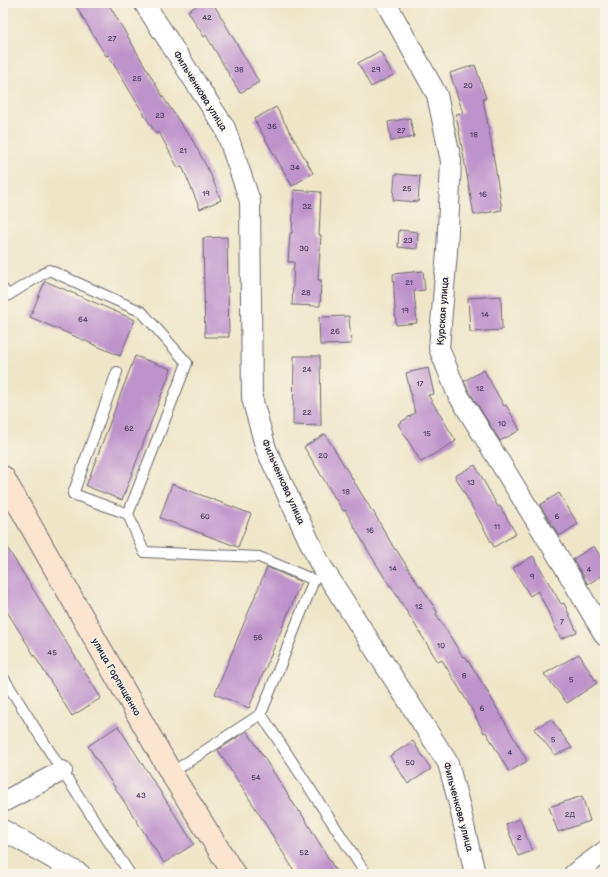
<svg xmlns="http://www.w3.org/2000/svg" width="608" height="877" font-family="'Balsamiq Sans',sans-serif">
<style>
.building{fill:#bd93cb}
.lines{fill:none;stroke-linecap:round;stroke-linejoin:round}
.lane-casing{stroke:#6a676d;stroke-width:12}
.street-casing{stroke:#6a676d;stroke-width:22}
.secondary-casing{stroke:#6a676d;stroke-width:24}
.lane{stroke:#fff;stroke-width:10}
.street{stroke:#fff;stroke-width:20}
.secondary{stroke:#fce5d0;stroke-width:22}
.labels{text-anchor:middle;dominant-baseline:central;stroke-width:3;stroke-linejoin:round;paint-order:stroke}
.number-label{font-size:8px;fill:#493e5f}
.street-label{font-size:10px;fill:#22223b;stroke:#f7f3e8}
</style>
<rect width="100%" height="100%" fill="#f7f3e8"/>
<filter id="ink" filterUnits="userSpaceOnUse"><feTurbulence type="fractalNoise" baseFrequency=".025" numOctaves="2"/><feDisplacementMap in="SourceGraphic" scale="8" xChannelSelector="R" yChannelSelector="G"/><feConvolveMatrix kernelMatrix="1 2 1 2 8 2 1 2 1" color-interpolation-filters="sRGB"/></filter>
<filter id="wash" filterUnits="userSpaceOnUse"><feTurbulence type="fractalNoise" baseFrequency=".012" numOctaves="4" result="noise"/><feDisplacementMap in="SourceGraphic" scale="16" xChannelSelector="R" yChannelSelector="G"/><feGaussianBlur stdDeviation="0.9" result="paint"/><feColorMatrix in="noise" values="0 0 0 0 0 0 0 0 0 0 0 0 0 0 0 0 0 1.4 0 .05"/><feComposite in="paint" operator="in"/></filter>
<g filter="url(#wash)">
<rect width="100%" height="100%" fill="#efe6ca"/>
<g id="blocks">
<path class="building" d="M74 3H108L163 97 187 133 188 132 210 173 221 200 200 209 182 166 178 168 159 132 156 134 108 55 106 56Z
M201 3H213L259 82 240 93 206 35 204 37 188 11Z
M380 51 393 75 371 87 358 63Z
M475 65 486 98 483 99 492 147 502 210 474 215 456 114 463 113 450 73Z
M276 107 313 173 292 186 254 119Z
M410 118 414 137 391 141 388 122Z
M395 174 420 176 418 202 393 200Z
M294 190 321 192 319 235H321L318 280H321L320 306 292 305 294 262H288L290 233H292Z
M399 230 418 232 417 249 398 247Z
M227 237 229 337H205L203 238Z
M423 271 425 290 414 291 417 323 396 325 393 274Z
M45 281 135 320 120 356 30 317Z
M501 296 502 330 470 332 468 298Z
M349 316 351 344 320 345 319 317Z
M135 356 171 369 122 500 86 486Z
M294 356H320L321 426 293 425Z
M428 368 434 394 428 395 456 441 421 462 398 424 415 413 406 373Z
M484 370 504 406 506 405 520 430 500 441 467 388 464 381Z
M325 434 372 511H373L395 550 396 549 420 587 421 586 437 612 436 614 463 657 465 656 486 689 527 761 509 772 486 732 484 733 470 706 442 660 438 662 391 586H390L367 549 345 510 343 511 304 447Z
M475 465 498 507 500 506 516 534 494 547 455 476Z
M172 484 251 514 238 547 160 518Z
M559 493 578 524 559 536 540 505Z
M3 541 101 698 72 716 3 605Z
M594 546 605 564V574L588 584 573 559Z
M533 556 561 604 564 603 577 632 561 639 538 591 530 596 513 568Z
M267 567 301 582 249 708 215 694Z
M579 654 597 683 567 703 544 674Z
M551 719 572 748 555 755 534 729Z
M118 726 194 844 164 863 88 746Z
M247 731 299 812 300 811 338 874H296L263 820 218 750Z
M413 741 431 769 408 784 390 756Z
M582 796 590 821 558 832 549 807Z
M520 819 532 851 518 856 506 824Z"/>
</g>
</g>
<g filter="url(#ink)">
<use href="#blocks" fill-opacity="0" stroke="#6a676d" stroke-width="1"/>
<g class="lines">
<defs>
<path id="lane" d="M3 289 7 296 49 270 142 312 187 363 128 514 144 552 259 557 314 580 261 714
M117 372 73 494 128 514
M3 677 62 771 130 874
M171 773 261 714 366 874"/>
<path id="street" d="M144 3 225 128 250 201 252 398 266 449 320 564 448 763 459 804 475 874
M386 3 437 95 451 161 447 252 439 348 457 393 561 561 605 636
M3 802 62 771
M3 830 80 874
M574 874 605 851"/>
<path id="secondary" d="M3 477 171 773 234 874"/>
</defs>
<use href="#lane" class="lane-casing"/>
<use href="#street" class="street-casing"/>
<use href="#secondary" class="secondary-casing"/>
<use href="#lane" class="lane"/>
<use href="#street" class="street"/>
<use href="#secondary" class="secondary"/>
</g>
</g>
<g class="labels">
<g class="number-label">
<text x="207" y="17">42</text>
<text x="112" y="38">27</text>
<text x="239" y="69">38</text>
<text x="376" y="69">29</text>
<text x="137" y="78">25</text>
<text x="468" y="85">20</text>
<text x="160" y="115">23</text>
<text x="272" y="126">36</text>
<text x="401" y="130">27</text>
<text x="474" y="134">18</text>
<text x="183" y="150">21</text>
<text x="295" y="167">34</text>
<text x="407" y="188">25</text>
<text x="206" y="193">19</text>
<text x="483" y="194">16</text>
<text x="307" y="206">32</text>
<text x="408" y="240">23</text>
<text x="304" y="248">30</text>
<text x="409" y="282">21</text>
<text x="306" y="292">28</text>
<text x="405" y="310">19</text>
<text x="485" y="314">14</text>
<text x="83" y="319">64</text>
<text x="335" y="331">26</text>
<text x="307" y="369">24</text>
<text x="420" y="383">17</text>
<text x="480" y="388">12</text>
<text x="307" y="412">22</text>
<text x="502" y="423">10</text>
<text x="129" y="428">62</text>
<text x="427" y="433">15</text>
<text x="323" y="455">20</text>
<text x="471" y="482">13</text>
<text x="346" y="491">18</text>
<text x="205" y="516">60</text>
<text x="557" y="516">6</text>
<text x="497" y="526">11</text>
<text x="370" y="530">16</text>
<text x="393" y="568">14</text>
<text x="589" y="569">4</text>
<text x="532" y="576">9</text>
<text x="419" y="606">12</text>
<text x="562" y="621">7</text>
<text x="258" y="637">56</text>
<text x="441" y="645">10</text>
<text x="52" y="652">45</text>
<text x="464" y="675">8</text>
<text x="571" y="679">5</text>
<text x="482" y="708">6</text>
<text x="553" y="739">5</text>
<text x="510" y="752">4</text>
<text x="410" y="762">50</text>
<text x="256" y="777">54</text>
<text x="141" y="795">43</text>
<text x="570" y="814">2Д</text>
<text x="519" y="837">2</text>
<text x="304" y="852">52</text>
</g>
<g class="street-label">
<text transform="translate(200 91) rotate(58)">Фильченкова улица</text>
<text transform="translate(443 311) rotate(-86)">Курская улица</text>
<text transform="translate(283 482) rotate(66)">Фильченкова улица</text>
<text transform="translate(116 677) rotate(60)">улица Горпищенко</text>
<text transform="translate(458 807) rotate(75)">Фильченкова улица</text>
</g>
</g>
<rect width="608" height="877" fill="none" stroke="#f7f3e8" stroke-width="16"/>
</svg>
